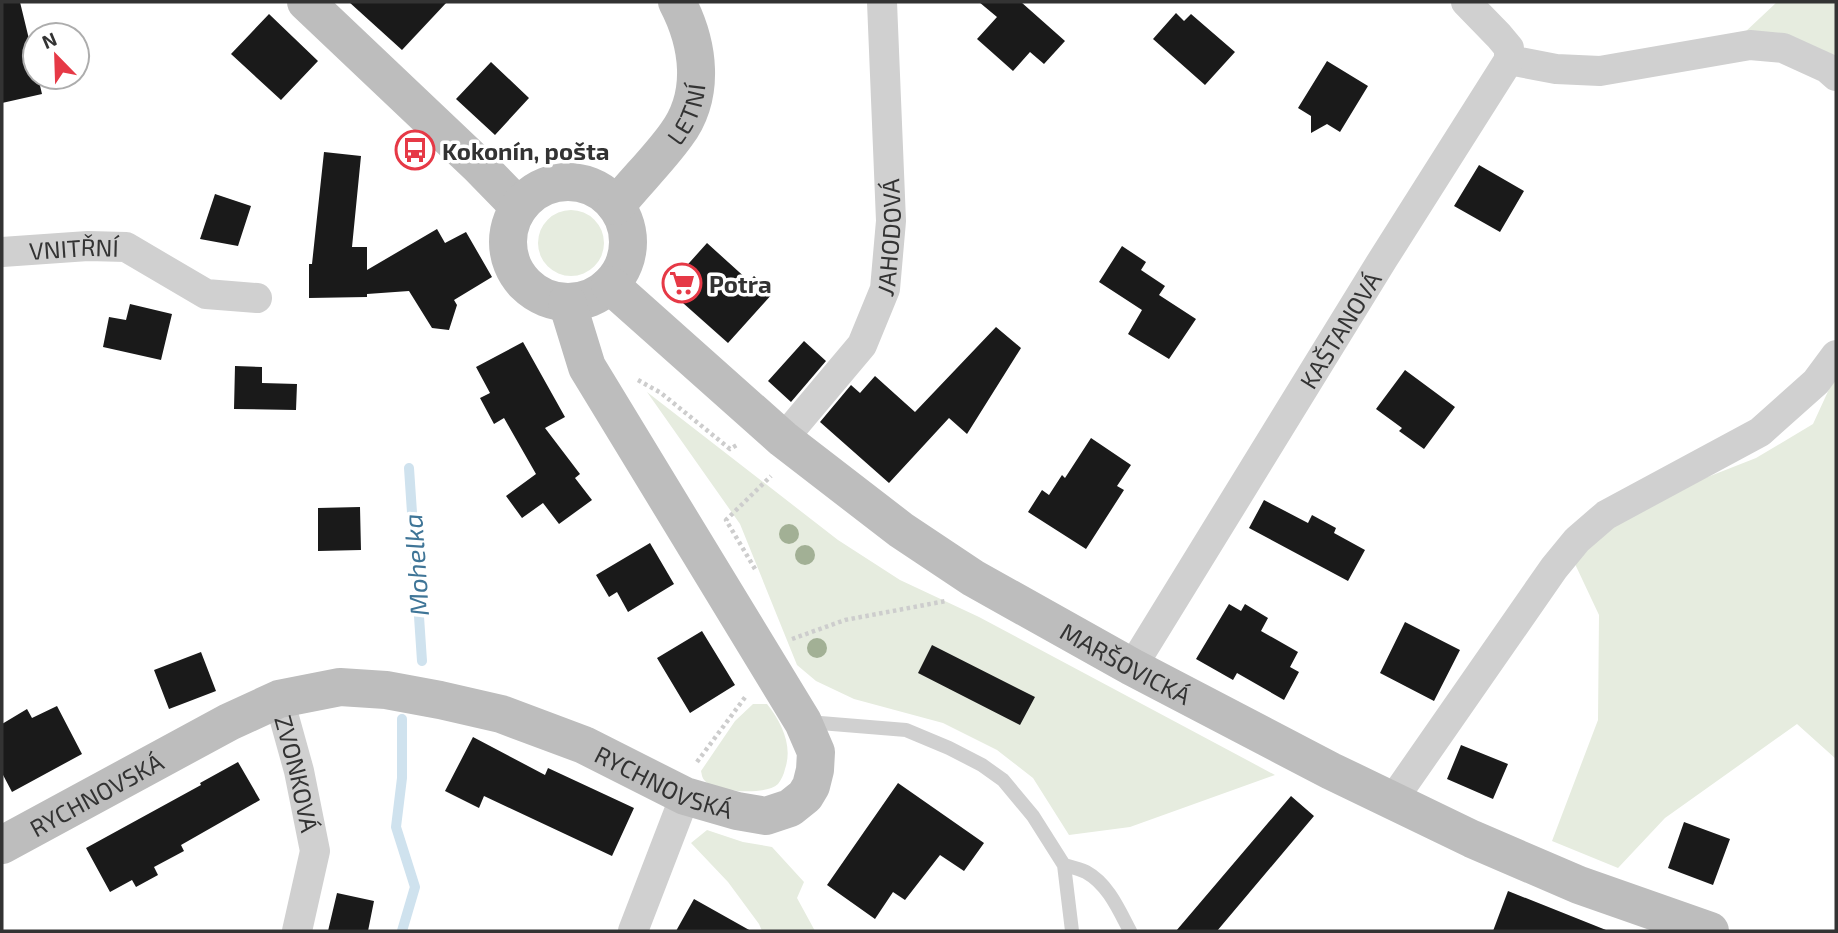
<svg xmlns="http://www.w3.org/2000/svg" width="1838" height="933" font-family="'Exo 2',sans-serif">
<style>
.green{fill:#e6ecdf}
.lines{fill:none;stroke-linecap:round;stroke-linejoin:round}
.stream{stroke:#cfe2ee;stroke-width:10}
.building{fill:#1a1a1a}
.path{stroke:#cdcdcd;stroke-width:4.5;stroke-dasharray:3.5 3.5;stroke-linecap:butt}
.lane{stroke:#d0d0d0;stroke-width:14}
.street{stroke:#d0d0d0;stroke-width:30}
.secondary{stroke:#bdbdbd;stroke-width:38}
.tree{fill:#a2b095}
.labels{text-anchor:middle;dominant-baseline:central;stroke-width:7;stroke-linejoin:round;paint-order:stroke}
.street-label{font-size:24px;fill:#333;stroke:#fff}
.poi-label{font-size:24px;font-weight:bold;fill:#333;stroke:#fff;text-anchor:start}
.water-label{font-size:26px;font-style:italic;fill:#3f7597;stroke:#fff}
</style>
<rect width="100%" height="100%" fill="#fff"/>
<path class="green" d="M1777 2H1836V59L1744 33Z
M538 243a33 33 0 1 1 66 0a33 33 0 1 1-66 0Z
M1836 374V759L1797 724 1665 818 1618 868 1552 841 1598 720 1599 615 1575 564 1601 534 1700 480 1756 458 1813 424Z
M647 392 838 540 900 580 979 617 1275 775 1130 827 1069 835 1033 778 997 750 943 723 854 699 816 681 797 665 740 524Z
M753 704H767C782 723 793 746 785 769 784 774 781 780 778 784 765 796 717 792 705 781 702 778 702 775 701 771L735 721Z
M707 830 743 842 772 847 804 882 797 898 815 931H762L759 924 728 882 691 843Z"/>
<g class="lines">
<path class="stream" d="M409 468 422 661
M402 719V778L396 827 415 887 402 931"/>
</g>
<path class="building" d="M2 2H20L35 64V77H38L42 94 2 103Z
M349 2H447L402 50Z
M979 2H1021L1065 41 1044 64 1030 52 1013 71 977 39 997 17Z
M1176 13 1184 21 1191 14 1235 52 1205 85 1153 39Z
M269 14 318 61 281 100 231 54Z
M1327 61 1368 86 1340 132 1327 124 1311 133V116L1298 108Z
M491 62 529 98 495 135 456 99Z
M324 152 361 156 352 247H367V270L437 229 445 243 466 232 492 277 454 300 457 305 449 330 432 328 409 291 367 294V297L309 298V264H312Z
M1479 165 1524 191 1500 232 1454 206Z
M215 194 251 206 238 246 200 239Z
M707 243 749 281 754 276 773 293 728 343 674 295 673 281Z
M1122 246 1146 262 1141 270 1165 286 1159 295 1196 319 1169 359 1128 334 1142 310 1099 282Z
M130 304 172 314 161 360 103 347 109 317 126 320Z
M996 327 1021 348 967 434 949 418 889 483 820 422 851 385 860 393 875 376 915 412Z
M804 341 826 361 791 402 768 381Z
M523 342 565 417 545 428 580 474 575 478 592 500 559 524 543 503 522 518 506 496 536 474 504 418 494 424 480 398 490 393 476 367Z
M235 366 262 367V383L297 384 296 410 234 409Z
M1405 370 1455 407 1424 449 1399 431 1402 428 1376 409Z
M1091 438 1131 465 1117 486 1124 490 1086 549 1028 512 1042 490 1049 495 1062 475 1065 478Z
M1264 500 1308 523 1312 515 1336 528 1334 533 1365 550 1348 581 1249 528Z
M360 507 361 550 318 551V508Z
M650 543 674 584 628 612 617 592 609 597 596 575Z
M1229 604 1241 611 1245 604 1268 618 1261 631 1298 652 1290 667 1299 672 1284 700 1237 673 1233 680 1196 659Z
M1405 622 1460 650 1434 701 1380 673Z
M702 631 735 685 690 713 657 658Z
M932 645 1035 697 1020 725 918 673Z
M201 652 216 691 169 709 154 670Z
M57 706 82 754 12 792 2 773V724L27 709 32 718Z
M473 737 545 775 548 768 634 808 612 856 484 796 479 808 445 791Z
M1461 745 1508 764 1493 799 1447 779Z
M238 762 260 800 181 845 184 851 154 867 158 875 136 887 132 880 110 892 86 848 201 785 200 783Z
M898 783 984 843 964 871 940 855 905 900 893 892 875 919 827 885Z
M1291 796 1314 816 1217 931H1176Z
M1684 822 1730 839 1713 885 1668 868Z
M1508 891 1606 930 1605 931H1493Z
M337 893 374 901 368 931H328Z
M694 899 751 931H676Z"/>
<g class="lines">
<path class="path" d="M638 380 661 393 730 449 737 445
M755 569 726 520 771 476
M792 639 845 620 946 601
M697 762 746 696"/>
<path class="lane" d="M808 722 906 730 949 748 982 765 1003 780 1033 816 1064 865 1072 931
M1064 865C1071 867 1079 869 1086 872 1108 884 1119 910 1130 931"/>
<g class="street">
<path d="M1509 60 1556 69 1600 71 1750 45 1783 48 1827 68 1836 76"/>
<path id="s1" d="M2 252 88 246 126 247 206 294 257 298"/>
<path id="s2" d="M783 439 862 345 885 289 891 221 882 2"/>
<path id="s3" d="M1132 667 1383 259 1509 60V48L1499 36 1466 2"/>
<path id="s4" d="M279 699 299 771 315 851 297 931"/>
<path d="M1392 801 1554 568 1577 540 1606 515 1760 432 1816 382 1836 355"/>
<path d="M633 931 685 796"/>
</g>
<g class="secondary">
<path d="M306 2 479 166 519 207"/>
<circle cx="568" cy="242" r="60"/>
<path id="s5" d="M616 206C635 182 658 160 676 135 706 95 699 44 677 2"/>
<path id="s6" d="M610 285 783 439 901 530 973 578 1132 667 1331 771 1472 839 1579 885 1710 931"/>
<path id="s7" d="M2 845 229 722 279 699 340 687 386 690 440 700 501 714 584 745 685 796 737 811 766 816 790 808 805 796 811 786 815 770 816 752 803 722 587 367 567 302"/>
</g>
</g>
<g class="tree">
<circle cx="789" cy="534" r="10"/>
<circle cx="805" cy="555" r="10"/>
<circle cx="817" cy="648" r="10"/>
</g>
<defs>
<symbol id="bus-ring" viewBox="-11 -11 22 22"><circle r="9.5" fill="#fff" stroke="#e63946" stroke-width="1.5"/><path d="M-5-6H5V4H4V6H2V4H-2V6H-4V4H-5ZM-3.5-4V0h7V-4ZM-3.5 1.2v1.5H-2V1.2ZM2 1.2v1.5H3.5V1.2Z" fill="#e63946"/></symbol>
<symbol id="supermarket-ring" viewBox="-11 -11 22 22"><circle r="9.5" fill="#fff" stroke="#e63946" stroke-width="1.5"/><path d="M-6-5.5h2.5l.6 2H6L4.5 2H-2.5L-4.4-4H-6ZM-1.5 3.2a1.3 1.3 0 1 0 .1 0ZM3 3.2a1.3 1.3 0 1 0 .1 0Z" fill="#e63946"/></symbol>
</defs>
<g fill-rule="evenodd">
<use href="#bus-ring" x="393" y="128" width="44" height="44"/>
<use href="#supermarket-ring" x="660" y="261" width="44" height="44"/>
</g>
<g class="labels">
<g class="street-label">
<text stroke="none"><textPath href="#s5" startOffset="117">LETNÍ</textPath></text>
<text stroke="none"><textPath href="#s2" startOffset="236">JAHODOVÁ</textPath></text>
<text stroke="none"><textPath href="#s1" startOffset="72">VNITŘNÍ</textPath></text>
<text stroke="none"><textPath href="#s3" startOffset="396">KAŠTANOVÁ</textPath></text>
<text stroke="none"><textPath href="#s6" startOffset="642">MARŠOVICKÁ</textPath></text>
<text stroke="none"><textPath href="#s4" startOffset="77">ZVONKOVÁ</textPath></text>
<text stroke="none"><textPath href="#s7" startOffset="716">RYCHNOVSKÁ</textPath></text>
<text stroke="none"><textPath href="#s7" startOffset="107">RYCHNOVSKÁ</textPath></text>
</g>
<g class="poi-label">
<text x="442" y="150">Kokonín, pošta</text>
<text x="709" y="283">Potra</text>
</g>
<g class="water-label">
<text transform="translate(415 565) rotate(-94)">Mohelka</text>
</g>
</g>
<rect width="1838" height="933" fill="none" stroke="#333333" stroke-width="7"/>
<g transform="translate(56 56) rotate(337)"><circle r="33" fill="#ffffff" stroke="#adadad" stroke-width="2"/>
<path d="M0-5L12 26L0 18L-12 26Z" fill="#e63946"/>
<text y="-10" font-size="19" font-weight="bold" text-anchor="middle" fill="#333333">N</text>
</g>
</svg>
